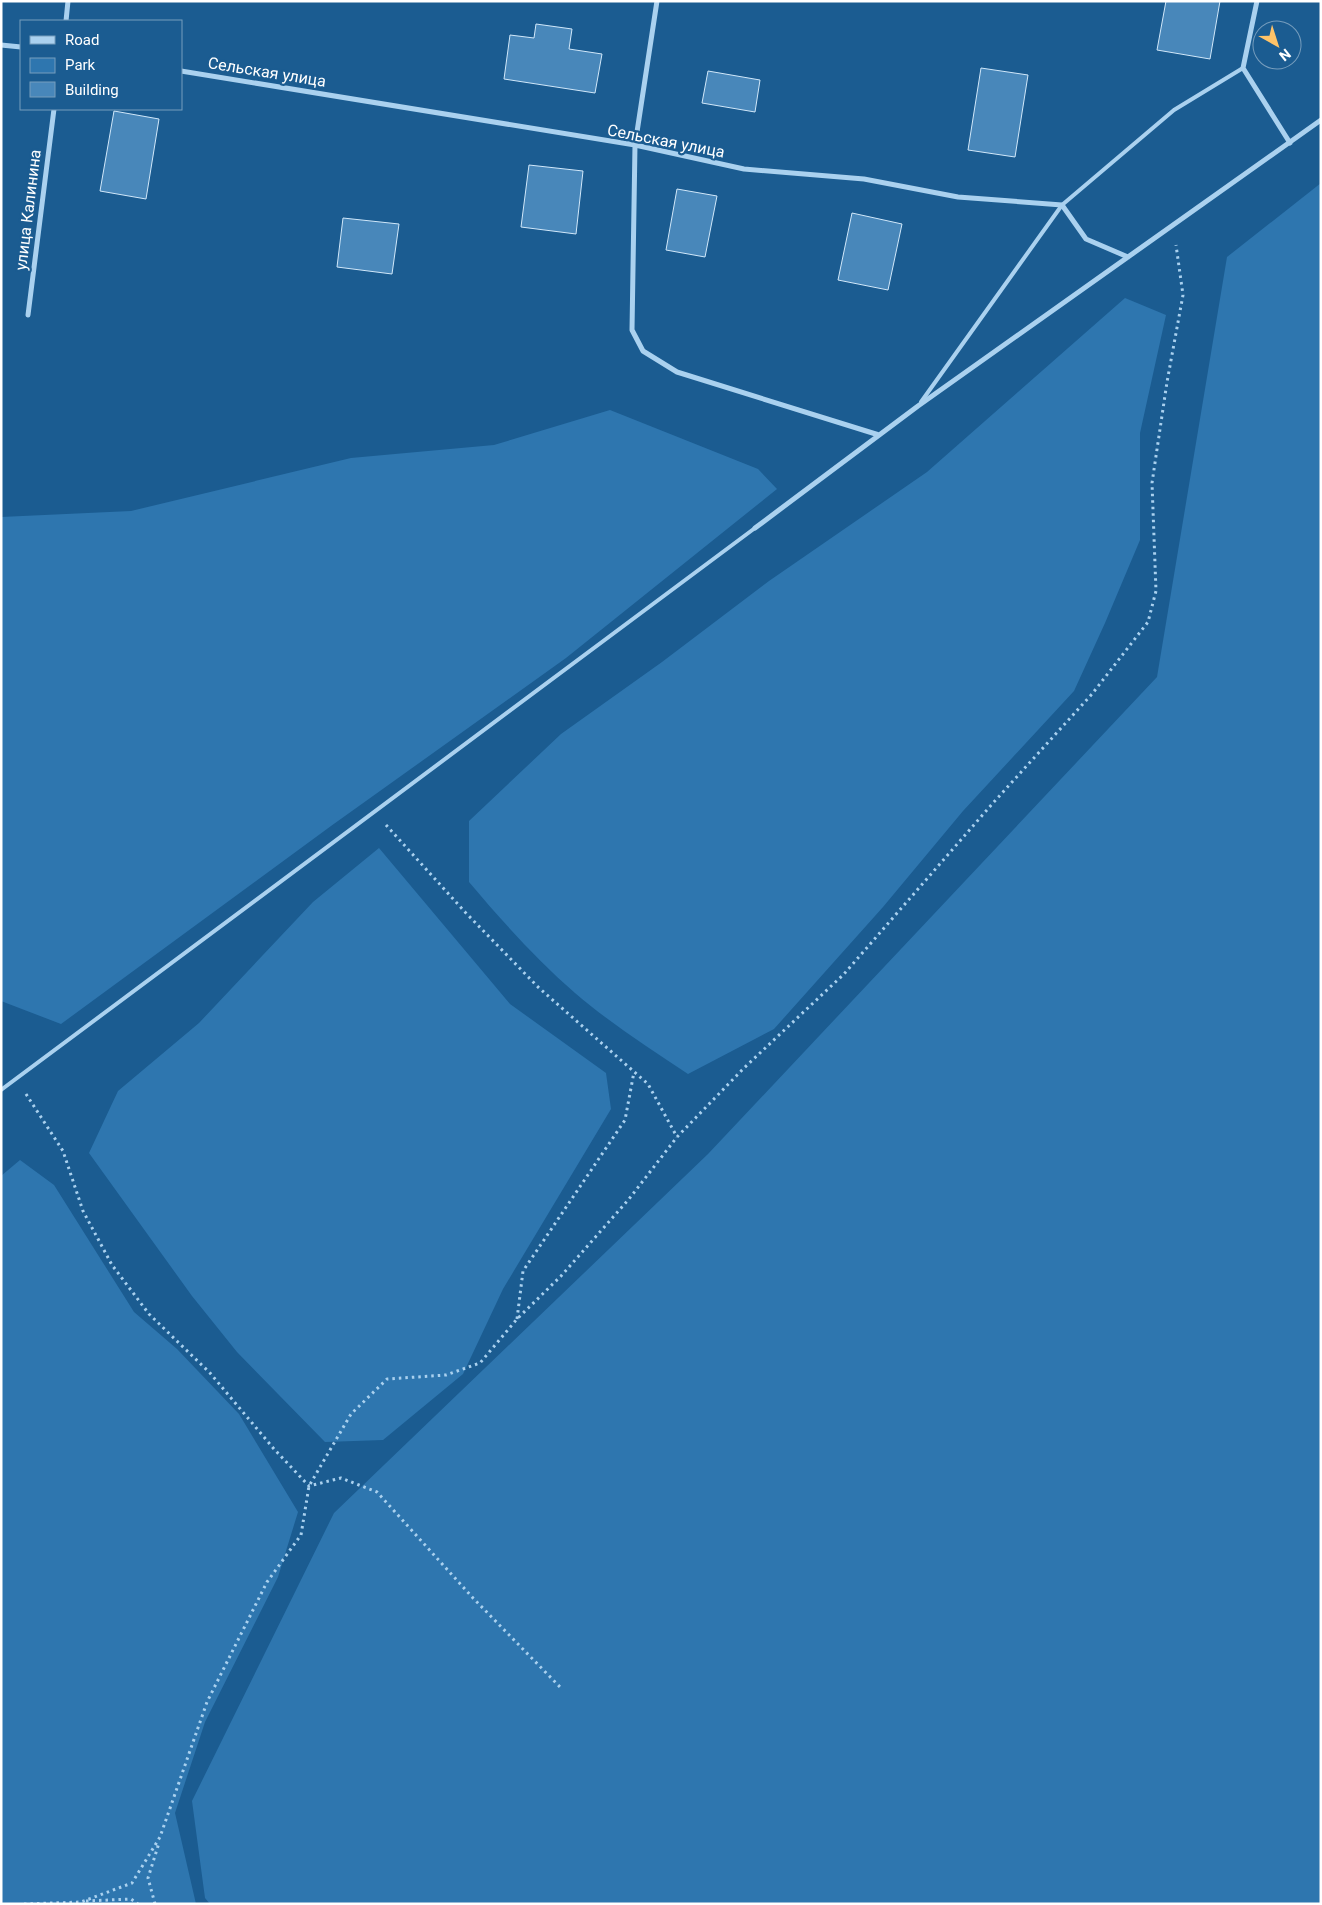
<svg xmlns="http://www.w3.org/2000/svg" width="1322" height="1905" font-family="Roboto,sans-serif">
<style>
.green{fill:#2e76af}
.building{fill:#4887ba;stroke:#d1e8fa}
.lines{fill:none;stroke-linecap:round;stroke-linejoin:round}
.path{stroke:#aad1ef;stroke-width:3;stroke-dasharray:2.5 4;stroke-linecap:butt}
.lane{stroke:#aad1ef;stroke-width:4}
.street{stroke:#aad1ef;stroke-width:5}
.labels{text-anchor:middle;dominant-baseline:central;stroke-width:4.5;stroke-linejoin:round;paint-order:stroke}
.street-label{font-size:16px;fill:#fff;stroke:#1b5c91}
</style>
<rect width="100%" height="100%" fill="#1b5c91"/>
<path class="green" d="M1321 183V1904H210L205 1898 192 1801 334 1513 708 1154 1157 677 1227 257Z
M1125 298 1166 315 1140 433V540L1105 623 1074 691 963 811 883 907 774 1029 688 1074C649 1048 610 1023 575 993 536 959 502 921 469 882V821L561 734 662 662 769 581 927 472Z
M610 410 758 469 777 489 566 658 331 826 61 1024 1 1001V517L131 511 351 458 494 445Z
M379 848 510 1004 606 1073 611 1109 503 1289 463 1374 383 1440 325 1442 237 1352 192 1296 89 1153 118 1091 199 1023 313 902Z
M20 1160 54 1185 134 1312 177 1349 239 1414 298 1512 278 1577 205 1722 175 1813 196 1904H5L1 1902V1176Z"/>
<path class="building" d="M1166 1H1220L1210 59 1157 50Z
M536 24 572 29 569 49 602 54 595 93 504 79 510 35 534 38Z
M981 68 1028 75 1015 157 968 150Z
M708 71 760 80 755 112 702 103Z
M114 111 159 119 146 199 100 191Z
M529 165 583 171 576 234 521 227Z
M677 189 717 196 705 257 666 250Z
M852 213 902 224 888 290 838 280Z
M343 218 399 224 392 274 337 267Z"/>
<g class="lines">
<path class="path" d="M386 825 465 912 538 987 648 1084 677 1137
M26 1094 63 1151 83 1211 112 1265 149 1314 210 1373 274 1449 309 1486 341 1478 377 1492 473 1598 560 1687
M517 1319 523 1271 625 1120 634 1072
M86 1901 131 1899 138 1904
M24 1904 81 1902 132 1883 160 1837 207 1702 267 1582 301 1535 309 1486 351 1414 387 1379 446 1375 480 1363 517 1319 561 1276 629 1199 677 1137 744 1068 844 974 993 803 1092 694 1148 622 1156 591 1152 483 1167 382 1183 295 1176 245
M155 1904 148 1878 159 1843"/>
<path class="lane" d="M921 402 1062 205 1174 110 1243 68
M1 1090 755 528"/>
<path class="street" d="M657 1 635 145 632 330 643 351 677 372 879 435
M1257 1 1243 68 1290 143
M66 21 68 1
M1 45 21 47
M181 71 635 145 744 169 864 179 958 197 1062 205 1086 239 1128 257
M28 315 54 109
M755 528 918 406 1321 120"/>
</g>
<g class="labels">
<g class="street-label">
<text transform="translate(267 72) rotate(9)">Сельская улица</text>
<text transform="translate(666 141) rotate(11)">Сельская улица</text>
<text transform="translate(28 210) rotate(-83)">улица Калинина</text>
</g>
</g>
<rect width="1322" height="1905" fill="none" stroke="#ffffff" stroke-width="5"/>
<rect x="20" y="20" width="162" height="90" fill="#1b5c91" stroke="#769dbd"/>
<rect x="30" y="36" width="25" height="8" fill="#aad1ef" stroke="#769dbd"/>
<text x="65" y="45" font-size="15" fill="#ffffff">Road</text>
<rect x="30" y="58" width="25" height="15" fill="#2e76af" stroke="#769dbd"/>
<text x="65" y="70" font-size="15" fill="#ffffff">Park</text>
<rect x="30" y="82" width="25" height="15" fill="#4887ba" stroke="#769dbd"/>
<text x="65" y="95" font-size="15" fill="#ffffff">Building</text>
<g transform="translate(1277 45) rotate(141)"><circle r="24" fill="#1b5c91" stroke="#769dbd"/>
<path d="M0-4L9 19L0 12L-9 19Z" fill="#ffc368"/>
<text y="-8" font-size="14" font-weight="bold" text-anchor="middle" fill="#ffffff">N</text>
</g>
</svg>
